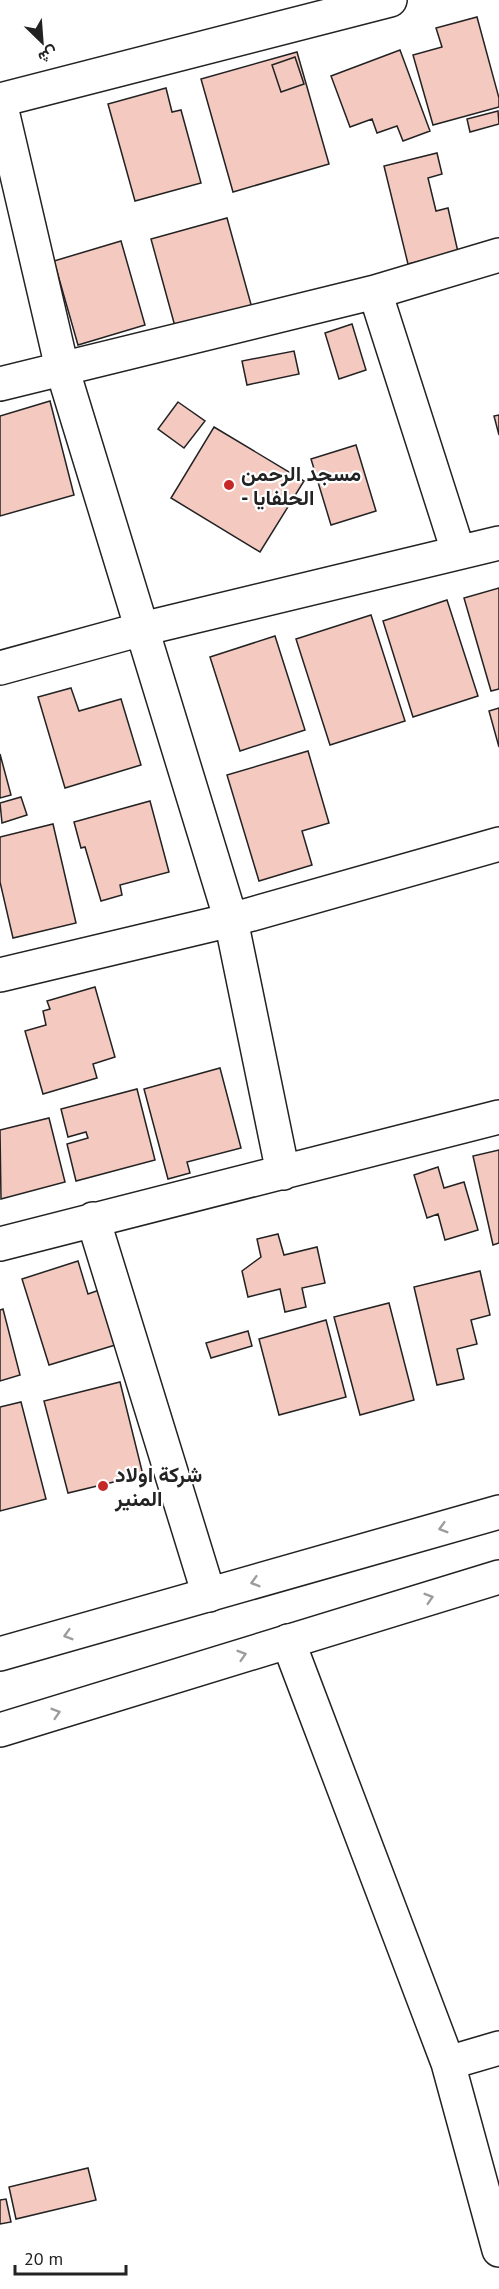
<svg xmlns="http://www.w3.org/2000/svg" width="499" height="2289" font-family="'PT Sans',Vazirmatn,sans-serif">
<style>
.building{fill:#f3c9c0;stroke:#222;stroke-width:1.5;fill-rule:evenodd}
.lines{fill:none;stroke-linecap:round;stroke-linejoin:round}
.minor-casing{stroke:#222;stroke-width:36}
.primary-casing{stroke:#222;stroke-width:36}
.minor{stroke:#fff;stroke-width:33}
.primary{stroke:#fff;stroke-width:33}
.oneway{stroke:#9c9c9c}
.poi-dot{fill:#c62828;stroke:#fff;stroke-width:2}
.labels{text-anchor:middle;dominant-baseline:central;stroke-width:4.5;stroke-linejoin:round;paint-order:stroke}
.poi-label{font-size:21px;font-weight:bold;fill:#222;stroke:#fff;text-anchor:start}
</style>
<rect width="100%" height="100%" fill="#fff"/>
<path class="building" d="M477 17 499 98V107L433 125 413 55 442 47 436 28Z
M400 50 430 131 403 141 397 126 377 133 372 119 350 127 331 76Z
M297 52 329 164 233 192 201 79ZM295 57 304 84 281 92 272 65Z
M295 57 304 84 281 92 272 65Z
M166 88 172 112 181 110 201 183 135 201 108 104Z
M498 111 499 124 470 132 467 119Z
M437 153 442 174 428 178 436 211 448 208 458 252 408 264 384 166Z
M227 218 252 308 176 330 151 239Z
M121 241 145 325 78 345 54 261Z
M352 324 366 370 339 379 325 333Z
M294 351 299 374 247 385 242 361Z
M50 401 74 495 0 516V416Z
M178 402 205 421 184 448 158 429Z
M499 415V435L494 416Z
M214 427 304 481 260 552 171 498Z
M356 445 376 511 331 525 311 459Z
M499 588V689L491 691 464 598Z
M447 600 478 696 413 717 383 621Z
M371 615 405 721 330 745 296 639Z
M275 636 305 730 240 751 210 657Z
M71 688 79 711 121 699 141 765 65 788 38 697Z
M499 708V747L489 711Z
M308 751 329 823 302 831 312 865 259 881 227 775Z
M0 754 11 795 0 798Z
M21 797 27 815 2 823 0 803Z
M150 801 169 872 120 885 122 895 101 901 85 847 81 848 74 822Z
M53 824 76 923 13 938 0 882V837Z
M95 987 115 1057 93 1064 97 1078 43 1094 25 1031 46 1025 43 1011 50 1009 47 1001Z
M220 1068 241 1148 187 1162 190 1173 168 1179 144 1089Z
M137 1089 155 1160 76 1181 67 1144 88 1138 86 1132 68 1137 61 1109Z
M49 1118 65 1182 1 1199 0 1130Z
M499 1150V1243L493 1245 473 1156Z
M438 1167 444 1188 464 1182 478 1230 445 1240 438 1214 427 1218 414 1175Z
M278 1234 284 1255 317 1247 325 1283 302 1288 306 1307 285 1312 280 1289 248 1297 242 1271 261 1257 257 1239Z
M78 1261 88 1294 105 1288 122 1343 49 1365 22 1279Z
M480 1271 490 1315 471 1320 477 1344 457 1349 464 1379 437 1385 414 1287Z
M389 1303 414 1400 360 1415 334 1317Z
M3 1309 20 1375 0 1381V1310Z
M326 1320 346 1397 279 1415 259 1339Z
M248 1331 252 1346 211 1358 206 1343Z
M120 1382 143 1475 68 1493 44 1401Z
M21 1402 46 1499 0 1511V1407Z
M88 2168 96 2200 16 2219 9 2187Z
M6 2199 11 2222 0 2224V2200Z"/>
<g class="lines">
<defs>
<path id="minor" d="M0 100 390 0
M0 102 62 368 231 920 283 1173
M375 292 458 551
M0 384 375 292 499 255
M0 668 142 629 499 543
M0 975 231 920 499 844
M93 1219 209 1595
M0 1244 499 1117
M288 1641 448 2063 499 2250
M448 2063 499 2048"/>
<path id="primary" d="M0 1654 499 1512
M0 1730 499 1577"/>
</defs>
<use href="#minor" class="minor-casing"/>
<use href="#primary" class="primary-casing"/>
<use href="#minor" class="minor"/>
<use href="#primary" class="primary"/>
</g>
<defs><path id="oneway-chevron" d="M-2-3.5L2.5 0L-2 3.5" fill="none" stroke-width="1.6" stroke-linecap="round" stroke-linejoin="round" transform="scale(1.5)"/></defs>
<g class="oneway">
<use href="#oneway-chevron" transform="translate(443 1528) rotate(164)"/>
<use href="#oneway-chevron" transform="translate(255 1582) rotate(164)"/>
<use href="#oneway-chevron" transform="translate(429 1598) rotate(-17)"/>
<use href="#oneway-chevron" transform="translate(68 1635) rotate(164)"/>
<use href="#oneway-chevron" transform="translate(242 1655) rotate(-17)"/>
<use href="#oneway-chevron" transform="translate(56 1713) rotate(-17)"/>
</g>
<g class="poi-dot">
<circle cx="229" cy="485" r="6"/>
<circle cx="103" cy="1486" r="6"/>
</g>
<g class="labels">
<g class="poi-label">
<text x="241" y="473">مسجد الرحمن<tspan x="241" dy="24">- الحلفايا</tspan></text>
<text x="115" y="1474">شركة اولاد<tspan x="115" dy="24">المنير</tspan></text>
</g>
</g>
<g transform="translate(42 42) rotate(155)" stroke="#ffffff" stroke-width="4.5" paint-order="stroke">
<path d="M0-4.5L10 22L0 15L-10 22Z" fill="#222222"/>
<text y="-9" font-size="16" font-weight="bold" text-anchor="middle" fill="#222222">ش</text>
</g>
<path d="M15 2265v9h111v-9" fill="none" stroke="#222222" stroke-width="3"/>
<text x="24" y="2265" font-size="18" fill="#222222" stroke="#ffffff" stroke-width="4.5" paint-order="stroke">20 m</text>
</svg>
